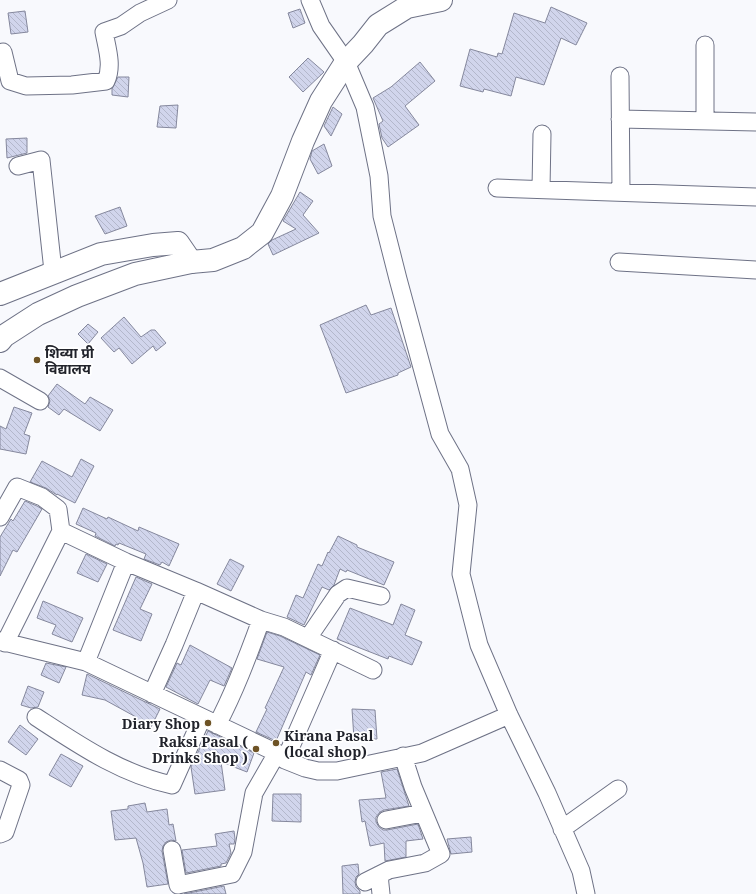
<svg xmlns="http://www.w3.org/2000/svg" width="756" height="894" font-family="'Noto Serif','Noto Sans Devanagari',serif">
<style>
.building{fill:url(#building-back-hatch);stroke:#85889d}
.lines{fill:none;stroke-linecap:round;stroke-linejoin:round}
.minor-casing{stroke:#6e7286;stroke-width:19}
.tertiary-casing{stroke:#6e7286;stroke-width:24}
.secondary-casing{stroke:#6e7286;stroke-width:24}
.minor{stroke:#fff;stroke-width:17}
.tertiary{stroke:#fff;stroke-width:22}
.secondary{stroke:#fff;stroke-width:22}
.poi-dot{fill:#6e5325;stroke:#fff;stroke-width:1.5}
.labels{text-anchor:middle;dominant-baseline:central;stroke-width:3.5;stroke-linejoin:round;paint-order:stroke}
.poi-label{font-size:14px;font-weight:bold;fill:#21232b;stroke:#fff;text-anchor:start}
</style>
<defs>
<pattern id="building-back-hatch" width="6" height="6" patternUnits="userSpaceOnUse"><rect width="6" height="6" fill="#d1d5ec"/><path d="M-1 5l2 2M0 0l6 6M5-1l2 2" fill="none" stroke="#b3b7cb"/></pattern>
</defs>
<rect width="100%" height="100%" fill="#f8f9fd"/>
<path class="building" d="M551 7 587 23 576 45 561 38 544 85 516 77 511 96 484 89 483 92 460 86 470 49 497 57 498 53 502 54 514 13 545 23Z
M300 9 305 23 293 28 288 13Z
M25 11 28 32 11 34 8 13Z
M308 58 324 72 303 92 289 77Z
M420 62 435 81 405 106 419 125 388 147 382 138 379 124 383 121 373 98 391 87Z
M118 77H129L128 97 112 95V89Z
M178 105 176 128 157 127 160 106Z
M333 107 342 114 331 136 324 126Z
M27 138V153L7 158 6 139Z
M324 144 332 166 318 174 310 159 312 151Z
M300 192 313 201 303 215 319 233 273 255 268 244 272 240 296 229 283 221Z
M120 207 127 226 105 234 95 216Z
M366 305 371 315 391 308 411 367 398 373V375L346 393 329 348 320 325Z
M124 317 141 337 151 330H155L166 343 156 351 153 346 132 364 119 348 114 352 101 338Z
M88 324 98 332 88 344 78 334Z
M57 384 85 404 90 397 113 410 100 431 64 409 59 415 48 407 50 401 48 396Z
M14 407 32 413 24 434 30 436 26 454 0 449V426L6 429Z
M81 459 94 466 75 503 57 494V495L46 488 30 482 42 461 72 477Z
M25 501 37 506 42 509 17 552 13 550 0 576V537L11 519 13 521Z
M83 508 107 519 108 517 138 531 139 527 179 544 169 566 162 562 160 565 144 559 146 554 119 543 118 545 116 544 115 546 95 536 96 533 76 524Z
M338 536 357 545V547L394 562 384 585 347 570 346 572 340 569 334 585 329 590 322 587 304 625 287 617 296 595 303 598 318 564 322 566 328 552 329 553Z
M86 554 107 564 98 582 77 573Z
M230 559 244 566 231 591 217 584Z
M136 577 152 584 140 609 152 614 141 641 113 630Z
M43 601 83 618 72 642 52 634 56 625 37 618Z
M401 604 415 610 405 635 422 642 412 665 389 656 388 659 337 639 350 608 393 625Z
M267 632 280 636 320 655 311 675 306 672 276 741 256 732 267 709 265 708 284 667 257 659Z
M190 645 232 668 224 686 210 680 198 704 166 687 177 663 181 665Z
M46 663 66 667 59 683 41 675Z
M87 674 160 709 150 729 134 721 136 717 105 700 82 695Z
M28 686 44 692 38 707 31 708 21 705Z
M352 709 375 710 377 739H354Z
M20 725 38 739 26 755 8 742Z
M208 731 254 753 247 772 221 762 225 790 195 794 191 767Z
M61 754 83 766 71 787 49 775Z
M397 769 409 806 384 810 380 812 376 817V822L379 827 383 830H387L418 824 423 839 406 841V857L385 861 384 843 370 846 365 821 362 822 359 800 386 798 381 772Z
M273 794H301V822L272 821Z
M145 803 147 812 167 809 169 825 173 824 176 841 171 840 166 842 163 846 162 851 168 884 147 887 143 863 136 838 115 840 111 811 128 809V806Z
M234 831 235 839 234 844H229L231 853 226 863 221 864V866L186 873 182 850 217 846 215 834Z
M471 837 472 852 451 854 447 839Z
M358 864 359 874 356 877 355 882 356 887 360 891V894H343L342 866Z
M224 886 226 894H184Z"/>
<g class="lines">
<defs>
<path id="minor" d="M310 0 321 26 346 62 365 107 379 176 382 216 398 279 440 434 460 469 468 505 461 574 479 645 509 715 547 793 581 871 586 894
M3 52 10 81 26 86 72 85 106 81C113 66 107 48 104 32L121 26 140 13 168 0
M620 76 621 192
M620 119 756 122
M705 121V45
M18 166 41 160 53 271
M497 188 756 197
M541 189 542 134
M619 262 756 270
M0 378 40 401
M0 517 17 487 42 497 58 509 61 531 5 643
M61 531 126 562 196 591 261 620 284 627 373 670
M308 638 338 594 347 588 381 596
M0 641 86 662 277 753 285 760 305 768 318 771H337L422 753 509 715
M86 662 126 562
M152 694 174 645 196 591
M36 717C79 745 121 774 172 785L202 718
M217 725C235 691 248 656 261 620
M285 760 333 650
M0 770 19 780 21 785 5 832 0 834
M386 820 423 813
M562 829 618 789
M172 850 178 885 232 874 243 852 254 793 277 753
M379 875 381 894
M365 882 389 870 425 863 441 854 413 787 403 756"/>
<path id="tertiary" d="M0 294 101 254 153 245 178 243 191 262"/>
<path id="secondary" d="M0 341 4 336 38 314 77 296 135 274 191 262 213 260 243 248 262 233 282 196 303 141 321 101 346 62 363 44 378 25 407 7 441 0"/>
</defs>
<use href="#minor" class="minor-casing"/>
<use href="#tertiary" class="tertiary-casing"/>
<use href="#secondary" class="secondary-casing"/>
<use href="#minor" class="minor"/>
<use href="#tertiary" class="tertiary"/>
<use href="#secondary" class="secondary"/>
</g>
<g class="poi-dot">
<circle cx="37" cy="360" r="4"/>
<circle cx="208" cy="723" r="4"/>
<circle cx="276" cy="743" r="4"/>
<circle cx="256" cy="749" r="4"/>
</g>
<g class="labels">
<g class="poi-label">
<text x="45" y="352">शिव्या प्री<tspan x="45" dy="16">विद्यालय</tspan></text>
<text x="200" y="723" text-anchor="end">Diary Shop</text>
<text x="284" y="735">Kirana Pasal<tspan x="284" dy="16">(local shop)</tspan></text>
<text x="248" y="741" text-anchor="end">Raksi Pasal (<tspan x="248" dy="16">Drinks Shop )</tspan></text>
</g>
</g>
</svg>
